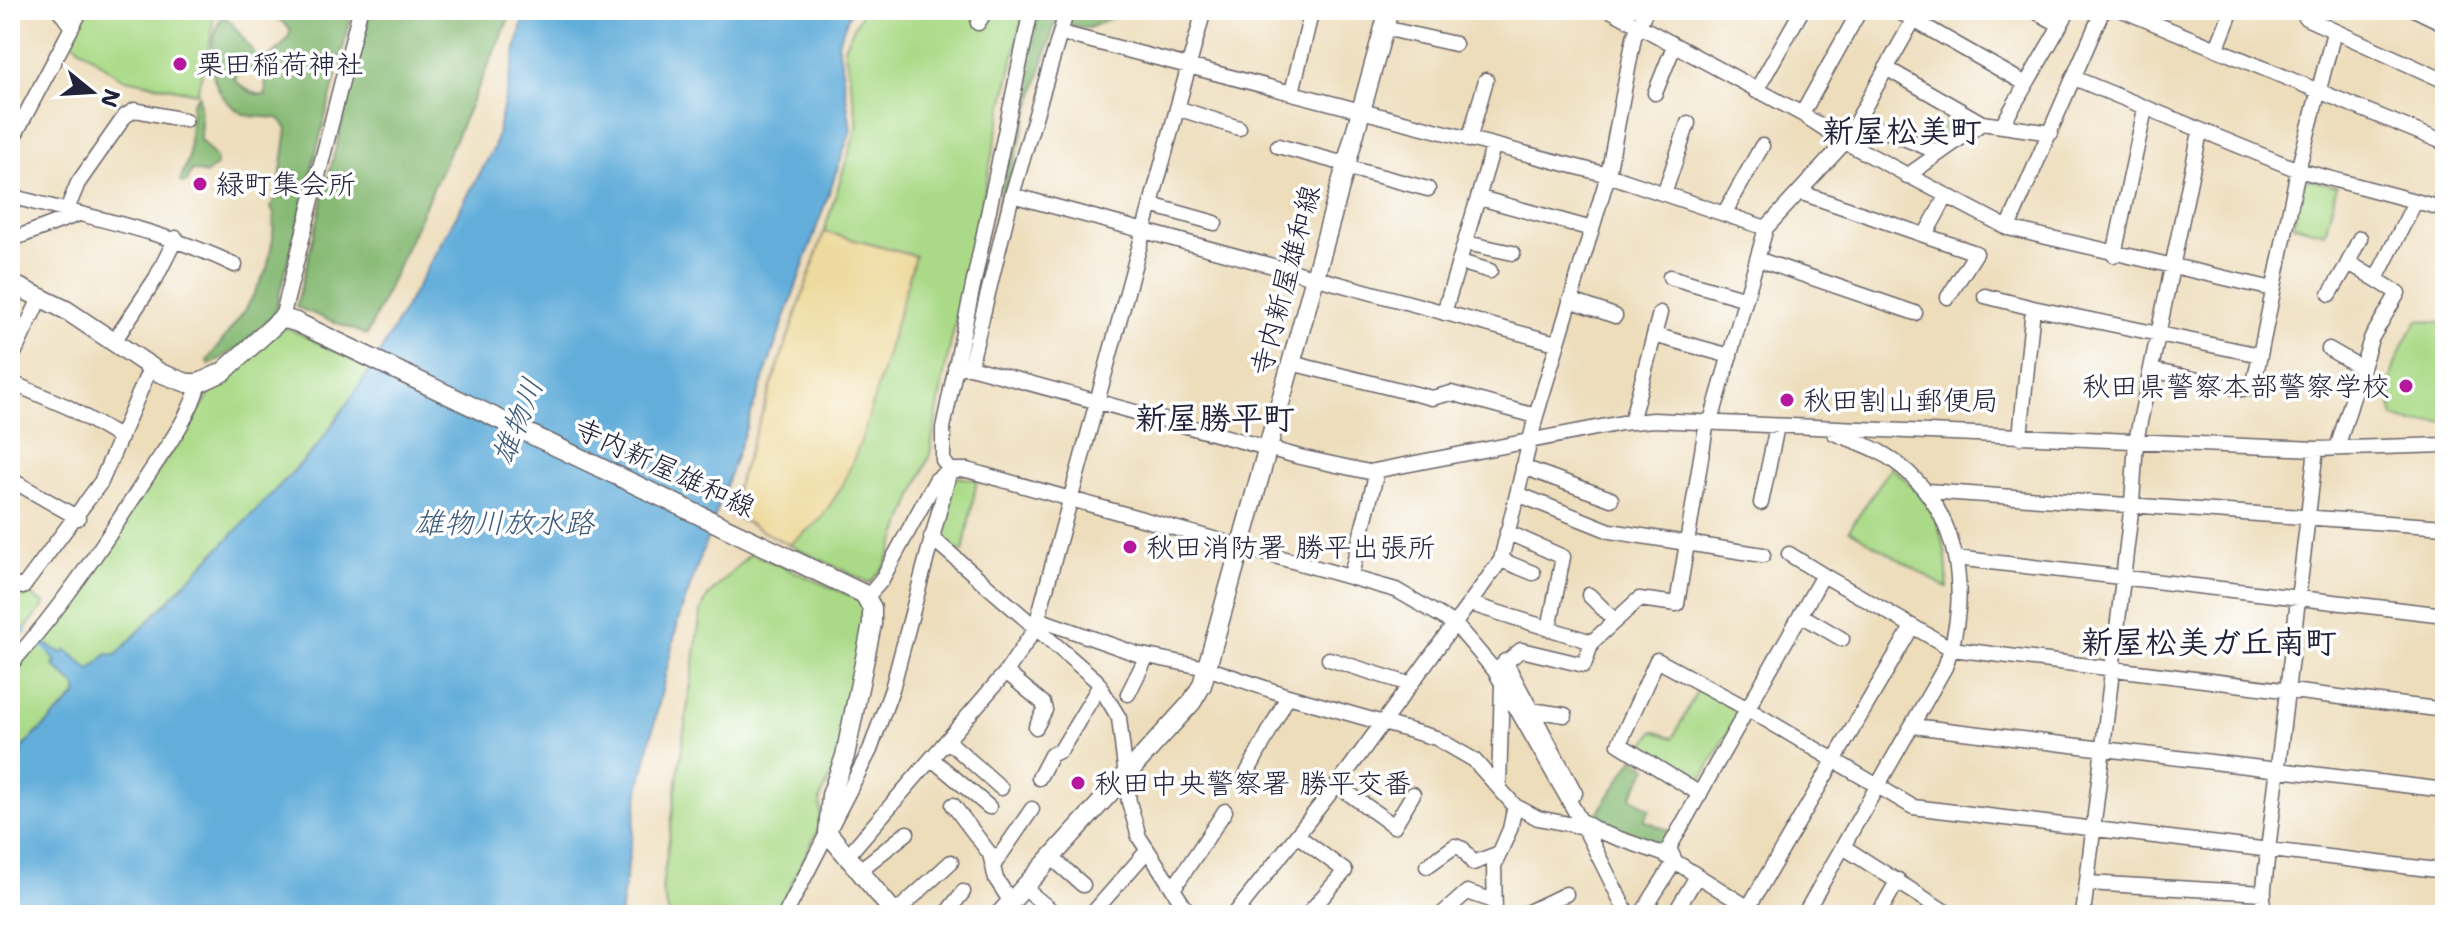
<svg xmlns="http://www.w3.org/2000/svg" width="2455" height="925" font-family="'Shantell Sans','Klee One',sans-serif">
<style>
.green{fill:#aada87;stroke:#667e61;stroke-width:2}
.forest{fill:#87ba74;stroke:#546e58;stroke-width:2;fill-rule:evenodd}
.sand{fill:#eeda9e;stroke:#887e6c;stroke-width:2}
.water{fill:#62adda;stroke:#42688a;stroke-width:2}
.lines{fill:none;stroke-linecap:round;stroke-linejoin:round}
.stream{stroke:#62adda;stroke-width:3}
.minor-casing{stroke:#696368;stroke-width:17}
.major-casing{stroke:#696368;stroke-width:21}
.minor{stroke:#fff;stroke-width:14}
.major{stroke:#fff;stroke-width:18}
.poi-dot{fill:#b5179e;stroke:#fff;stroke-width:3}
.labels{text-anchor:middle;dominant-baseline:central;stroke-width:7;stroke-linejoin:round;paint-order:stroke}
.poi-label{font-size:28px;fill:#22223b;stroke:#fff;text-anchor:start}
.street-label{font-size:28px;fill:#22223b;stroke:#fff}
.water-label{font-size:30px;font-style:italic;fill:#3c5a7b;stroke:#fff}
.quarter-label{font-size:32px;font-weight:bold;fill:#22223b;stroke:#fff}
</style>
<rect width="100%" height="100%" fill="#fff"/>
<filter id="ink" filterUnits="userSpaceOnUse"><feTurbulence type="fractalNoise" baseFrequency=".0125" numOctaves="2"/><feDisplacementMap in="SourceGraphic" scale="16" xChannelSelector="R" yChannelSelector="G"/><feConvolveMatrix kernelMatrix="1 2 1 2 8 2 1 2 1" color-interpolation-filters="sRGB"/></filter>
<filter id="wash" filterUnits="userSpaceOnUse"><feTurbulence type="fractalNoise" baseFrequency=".006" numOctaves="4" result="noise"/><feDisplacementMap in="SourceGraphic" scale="32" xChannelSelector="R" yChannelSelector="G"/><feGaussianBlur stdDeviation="1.8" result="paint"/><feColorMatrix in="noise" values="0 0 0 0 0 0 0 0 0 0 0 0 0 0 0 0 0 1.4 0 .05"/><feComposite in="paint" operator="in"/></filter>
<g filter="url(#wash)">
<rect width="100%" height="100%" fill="#edddbb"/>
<path class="green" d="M84 10H214L211 37 197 93 121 78 68 39Z
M863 10H1024L944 374 930 454 885 566 870 583 789 545 820 520 915 256 824 232 858 124 844 47Z
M1951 110 1973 122 1935 145Z
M2307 179 2337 186 2325 233 2293 225 2301 184Z
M2418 320 2445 323V422L2412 423 2394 417C2381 383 2400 348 2418 320Z
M284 326 371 369 316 448 116 655H107L90 670 67 650 63 654 43 643 56 662 53 665 75 685 78 694 10 759V671L70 602 214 388Z
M1891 467C1934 502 1949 533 1947 588L1849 530Z
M957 477 977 480 963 552 950 548 937 537 949 487Z
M751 553 860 600 867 611 840 757 820 799 821 824 776 915H669L662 889 701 611 707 597Z
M10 588 24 591 45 604 13 644Z
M1698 689 1739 712 1702 779 1690 783 1639 752 1654 731 1673 738Z"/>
<path class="forest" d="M269 10H353L274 315 241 346 209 365 207 361 246 309 267 269 273 239 274 215 271 207 279 186 287 129 280 119C266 115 250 120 237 110 207 89 205 46 222 16L230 21 258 58 263 60C274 54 288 43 291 30ZM243 70 265 71 266 95C255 96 240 87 234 78Z
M370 10H513L367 335 296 307Z
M1038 10H1118L1117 15 1089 28 1055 23 992 236Z
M199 95C200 109 202 126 200 140L216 158V166L205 174 192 170 187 182 183 183 180 181 189 157 192 103Z
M1634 758 1648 767 1631 797 1650 809 1644 820 1670 831 1663 845 1600 827 1594 818Z"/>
<path class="sand" d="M824 232 915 256 864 433 843 485 820 520 789 545 728 513Z"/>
<path class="water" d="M525 10H851L838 42 851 130 678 621 640 785 620 915H10V759L78 694 75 685 53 665 56 662 41 642 63 653 67 650 90 670 107 654 116 655 316 448 371 369 494 148Z"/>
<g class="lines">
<path class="stream" d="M10 618 26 632
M40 644 49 652"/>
</g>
</g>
<g filter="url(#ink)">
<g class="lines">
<defs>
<path id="minor" d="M59 10 71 26
M1493 10 1496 11
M1610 10 1802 114 1845 142 2008 228 2273 289
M1896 10 2026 84
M2033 10 2060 25
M2122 10 2445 143
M2308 10 2306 18 2445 81
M2416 10 2445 24
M978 23 986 10
M1384 28 1455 44
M1061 33 1608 175 1766 228
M2217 48 2232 10
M1886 68 1982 123
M2074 78 2298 170 2445 209
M1756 91 1802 10
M1292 92 1312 10
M1655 93 1674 46
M1177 108 1239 128
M1802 114 1860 10
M1859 120 1938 152
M2003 124 2069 10
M1469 140 1486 80
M10 144 81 10
M1278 146 1345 164
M1345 167 1428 189
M1907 176 1982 123 2051 133
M1799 192 1976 253 1948 297
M1664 194 1688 123
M1012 195 1556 343
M10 196C87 217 163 230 235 265
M1480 198 1592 229
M1151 205 1215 223
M66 212 78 183 125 116 135 110 185 120
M1724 214 1762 146
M2008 228 2102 12 2107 10
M1925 235 1946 197
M10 240 76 215
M1466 243 1513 253
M2114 255 2145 109
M1757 259 1915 313
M1460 262 1490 271
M2347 265 2360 238
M1670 277 1746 299
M2376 279 2415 202
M2330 294 2347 265 2351 264 2398 293 2371 339 2337 448
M1985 296 2033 308
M1570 300 1615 316
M1444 313 1493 147
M282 318 360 10
M1654 335 1730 356
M115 340 156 278 176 238
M2329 349 2362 368
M10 362 41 296
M1291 363 1432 398 1451 393 1536 416
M955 367H970L1300 457 1369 472 1622 423 1653 420 2316 449 2445 445
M970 367 1012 195 1067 10
M2151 370 2241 389 2253 387 2260 355
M10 382 68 407 121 438
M1711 421 1766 228 1845 142 1919 10
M1631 422 1660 313
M2020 437 2033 308 2260 355 2298 170 2334 32
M1523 467 1611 499
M10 479 78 518
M1927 491 2445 527
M1520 495 1610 531 1763 555
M1761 503 1777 426
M1507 532 1563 557 1549 629
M931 537 1096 680 1119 718 1129 802 1139 837 1190 915
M1789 554 1823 575
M1956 558 2445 615
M1501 560 1533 573
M1351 575 1377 471
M10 584 23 587 101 482 151 366
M1589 595 1615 621
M867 597 881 581 936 480 950 470H967L1396 590 1455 624 1495 671 1584 827 1628 915
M1471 604 1592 642
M1801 615 1842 639
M1038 619 1137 654 1207 668 1288 696 1436 738 1474 760 1515 806 1538 818 1584 827
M1329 659 1409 684
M1505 661 1575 793
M10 665C63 606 106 541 148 475 167 446 190 417 199 383
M1495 671 1521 650 1584 665 1592 642 1639 599 1677 604 1707 421
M1006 672 1043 703 1045 710 1036 727
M1128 694 1147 656
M1531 710 1565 715
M1913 726 2445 790
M947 740 1001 788
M932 759 989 807
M1039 778 1051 755 1061 750 1100 685
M1244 779 1288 696
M1337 785 1394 826 1413 794
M1499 787 1502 684
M1700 794 1619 744 1657 660 1748 709 1913 807 2445 871
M953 805 990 854 996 879 1011 902
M1582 821 1600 832 1663 854 1760 915
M1298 836 1345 871 1307 915
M1845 848 1950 915
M848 855 1006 672 1035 629 1204 10
M1051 857 1083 885
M993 866 1032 809
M1427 866 1455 846 1463 849 1473 863 1497 854
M861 869 907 833
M2087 883 2264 893
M1024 888 1057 915
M1173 889 1225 811
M1748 908 1912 627
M895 913 951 862
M1675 913 1697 876
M785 915 870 750 892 689 950 470 943 460V428L1031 10
M945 915 963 892
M1091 915 1147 851
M1234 915 1349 769 1501 560 1536 416 1608 175 1634 37 1646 10
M1441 915 1467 892 1494 901
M1495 915 1494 866 1510 829 1515 806
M1522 915 1566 894
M1641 915 1675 861 1669 848 1823 575 1952 649 2445 710
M1804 915 1945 667C1974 590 1958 500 1885 455 1870 445 1851 440 1834 433
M1878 915 1898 880
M2083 915 2132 503 2136 441 2200 132
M2265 915 2262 907 2268 850 2316 449"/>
<path id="major" d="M10 283 66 310 160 373 187 383H199L223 372 282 318 296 322 864 594 872 608V624L845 756 831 795 828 833 896 915
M999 915 1192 702 1202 685 1389 10"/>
</defs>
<use href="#minor" class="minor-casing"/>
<use href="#major" class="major-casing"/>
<use href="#minor" class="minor"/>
<use href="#major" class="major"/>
</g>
</g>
<g class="poi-dot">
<circle cx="180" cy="64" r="8"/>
<circle cx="200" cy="184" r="8"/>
<circle cx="2406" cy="386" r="8"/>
<circle cx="1787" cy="400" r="8"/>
<circle cx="1130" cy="547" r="8"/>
<circle cx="1078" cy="783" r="8"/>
</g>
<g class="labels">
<g class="poi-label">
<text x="196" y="64">栗田稲荷神社</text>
<text x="216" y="184">緑町集会所</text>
<text x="2390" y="386" text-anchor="end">秋田県警察本部警察学校</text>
<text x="1803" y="400">秋田割山郵便局</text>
<text x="1146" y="547">秋田消防署 勝平出張所</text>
<text x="1094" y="783">秋田中央警察署 勝平交番</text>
</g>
<g class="street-label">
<text transform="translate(1285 280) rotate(-75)">寺内新屋雄和線</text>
<text transform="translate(665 467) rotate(25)">寺内新屋雄和線</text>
</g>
<g class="water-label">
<text transform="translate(517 421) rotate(-68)">雄物川</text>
<text x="504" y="522">雄物川放水路</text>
</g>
<g class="quarter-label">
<text x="1902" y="130">新屋松美町</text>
<text x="1215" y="417">新屋勝平町</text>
<text x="2209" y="641">新屋松美ガ丘南町</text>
</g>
</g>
<rect width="2455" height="925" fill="none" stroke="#fff" stroke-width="40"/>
<g transform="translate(92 92) rotate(108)" stroke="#ffffff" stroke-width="6" paint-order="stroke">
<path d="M0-6L14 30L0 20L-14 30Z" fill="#22223b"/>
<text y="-12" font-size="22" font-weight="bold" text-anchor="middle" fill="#22223b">N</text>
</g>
</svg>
